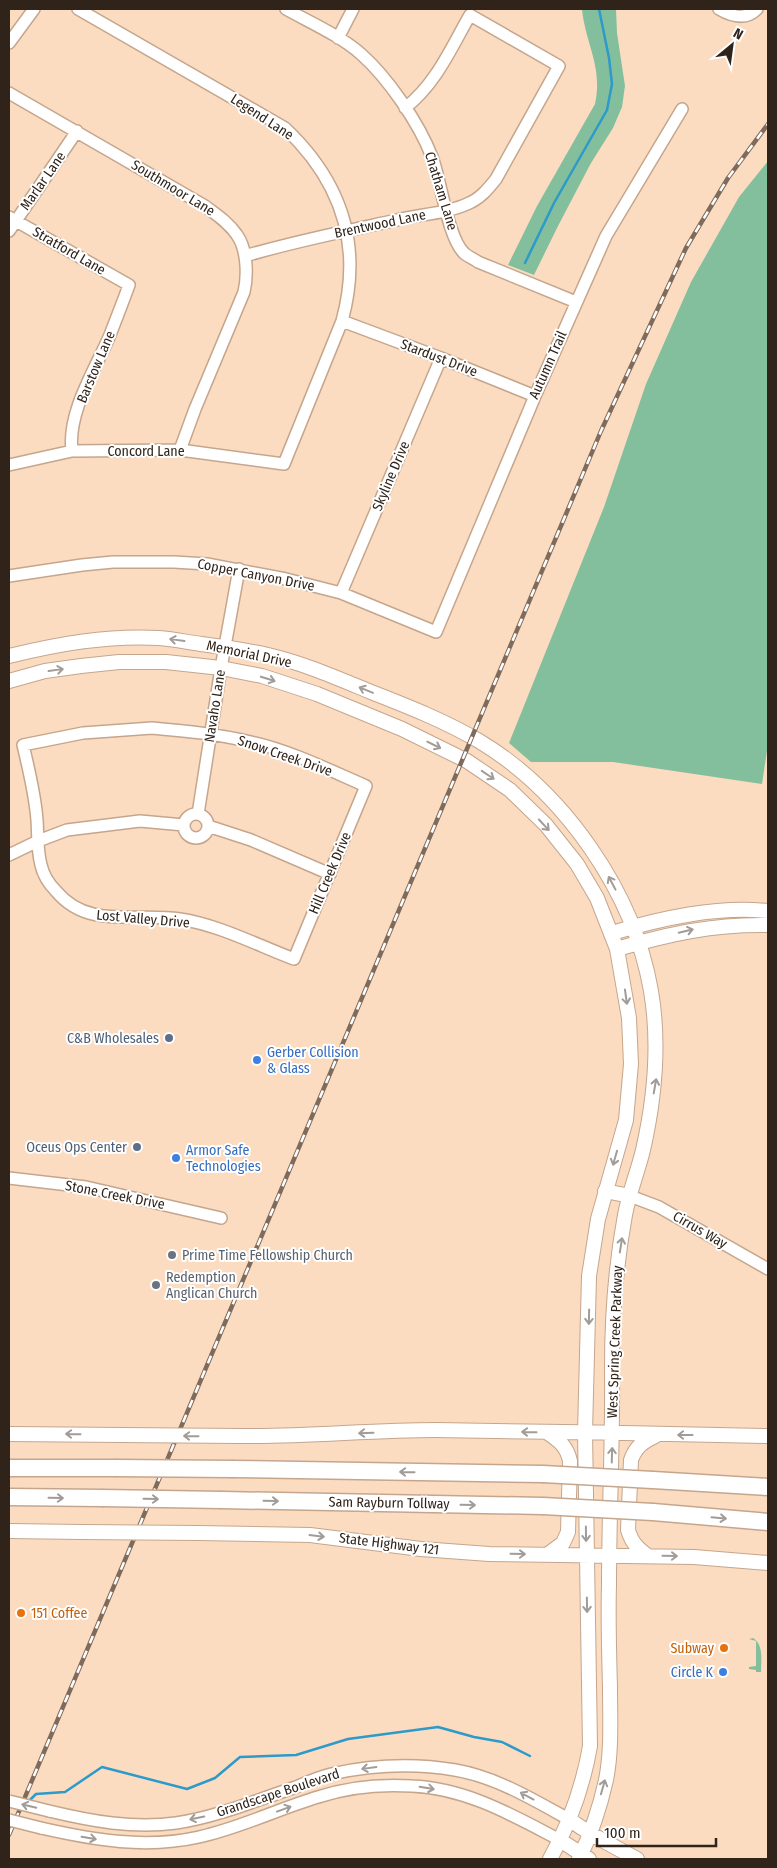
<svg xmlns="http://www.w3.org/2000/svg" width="777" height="1868" font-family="'Fira Sans Condensed',sans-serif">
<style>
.green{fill:#84bf9d}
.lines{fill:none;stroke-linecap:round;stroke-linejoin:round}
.stream{stroke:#2d9ac9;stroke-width:2.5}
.minor-casing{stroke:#c5a68d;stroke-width:14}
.major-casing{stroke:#c5a68d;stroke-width:16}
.highway-casing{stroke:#c5a68d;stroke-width:19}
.minor{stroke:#fff;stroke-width:11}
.major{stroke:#fff;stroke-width:14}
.highway{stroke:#fff;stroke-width:16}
.rail-casing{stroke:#7f6b5b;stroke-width:4.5}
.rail{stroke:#fff;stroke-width:2.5;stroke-dasharray:8;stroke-linecap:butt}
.minor-bridge-casing{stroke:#c5a68d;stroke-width:14;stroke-linecap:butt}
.major-bridge-casing{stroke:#c5a68d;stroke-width:16;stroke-linecap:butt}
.highway-bridge-casing{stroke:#c5a68d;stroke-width:19;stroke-linecap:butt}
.minor-bridge{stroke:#fff;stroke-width:11}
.major-bridge{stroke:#fff;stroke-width:14}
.highway-bridge{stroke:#fff;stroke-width:16}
.oneway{stroke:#a29c98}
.service-dot{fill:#5c6f8a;stroke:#fff;stroke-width:2}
.shop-dot{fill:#3f7fe0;stroke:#fff;stroke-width:2}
.worship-dot{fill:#6b7280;stroke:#fff;stroke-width:2}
.food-dot{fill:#e8710a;stroke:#fff;stroke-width:2}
.labels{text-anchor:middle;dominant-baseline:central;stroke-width:4;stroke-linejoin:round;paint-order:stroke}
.street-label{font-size:14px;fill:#30241a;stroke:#fff}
.service-label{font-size:14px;fill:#4e5e75;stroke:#fff;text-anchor:end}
.shop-label{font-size:14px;fill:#366cbe;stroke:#fff;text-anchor:start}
.worship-label{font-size:14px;fill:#5b616d;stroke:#fff;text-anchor:start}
.food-label{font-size:14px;fill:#c56008;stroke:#fff;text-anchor:start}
</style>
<rect width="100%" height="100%" fill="#fbdcc1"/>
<path class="green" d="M579 9H616L617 33 625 86 622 107 613 128 591 163 558 226 534 275 508 265 537 206 595 104C603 67 586 45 582 10Z
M768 161V744L762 784 613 762H531L509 743 604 507 646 384 691 282 739 197Z
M753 1638C764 1645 761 1660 761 1672H756V1670L749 1669V1667L756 1666V1641L749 1639Z"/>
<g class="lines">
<path class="stream" d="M525 263 554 203 607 110 612 84 609 58 599 9
M28 1802 36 1794 65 1792 102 1767 187 1789 215 1778 240 1757 296 1755 348 1739 438 1727 474 1737 502 1742 530 1756"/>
<defs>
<path id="minor" d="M286 9C311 23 339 35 361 54 388 78 419 123 432 157 441 180 448 240 465 254 469 257 474 259 478 262L576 302
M719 9C731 16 745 21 757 9
M338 38 353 9
M9 43 34 9
M9 93 205 206C217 215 229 223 237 235 247 249 248 275 244 292L195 409 180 450
M9 217 129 285C123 302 116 319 110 335 95 370 67 413 72 451
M9 231 77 131
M245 256C295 241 346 231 397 220 420 214 445 214 467 204 480 199 488 189 496 179L559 66 470 15C451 48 436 84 405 108
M342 321 441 358 535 396
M9 465 72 451 180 450 284 464 342 321C363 245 341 181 285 128L78 9
M9 576 82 565 113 562H174L207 564 286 579 341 593 436 632 535 396 606 236 682 109
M341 593 441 358
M152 728C186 731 218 734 251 742 291 751 329 770 366 786L294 959C257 945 219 925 180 919 136 912 88 930 56 891 49 884 43 874 41 865 37 850 38 834 37 820 35 794 29 770 23 745L83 733Z
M184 826a12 12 0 1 1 24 0a12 12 0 1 1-24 0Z
M198 814 221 668 239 569
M208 826 251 840 330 874
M9 855 38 841 67 830 140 821 184 825
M9 1178 86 1187 221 1218
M630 1196 659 1207 768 1269
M49 1811C91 1821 133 1829 176 1823 217 1817 257 1800 296 1787 307 1782 319 1777 331 1774 372 1765 414 1763 455 1770 496 1777 534 1800 570 1820
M41 1828C94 1840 146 1849 199 1837 240 1828 278 1809 318 1797 348 1787 381 1784 412 1786 466 1788 514 1816 560 1840"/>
<path id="major" d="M9 656C58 644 108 635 159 638 173 639 187 642 201 644 223 647 246 650 268 655 303 663 337 678 371 692 407 706 445 721 479 741 564 792 634 892 651 991 660 1044 655 1097 643 1150 638 1171 629 1193 625 1215 616 1264 612 1315 612 1366 613 1439 609 1512 609 1585 608 1619 609 1653 610 1687 610 1717 612 1750 606 1780 600 1807 591 1834 579 1859
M9 681 45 671 81 666 119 662H166L221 668 262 676 317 694 402 729 467 761 510 790 546 825 577 864 597 898 617 949 629 1018 631 1064 626 1120 598 1219 589 1276 585 1432 590 1746C583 1787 570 1823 550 1859
M612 933C662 918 716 906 768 911
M617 949C669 934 713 924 768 925
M605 1191 630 1196
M9 1434 121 1435
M239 1436C305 1437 370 1430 436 1430 547 1431 657 1434 768 1436
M9 1531 81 1532
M198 1533 310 1535 421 1549 489 1554 694 1557 768 1563
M547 1555 563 1543 568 1532 570 1461C567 1447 560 1441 548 1433
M648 1556C637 1548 632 1543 628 1530L631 1460C636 1446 643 1442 655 1436
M570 1820 591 1834 637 1859
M560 1840 589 1859"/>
<path id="highway" d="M9 1468H116
M233 1469 543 1474
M653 1480 768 1487
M9 1497 102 1498
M222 1500 543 1506
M653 1512 768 1522"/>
</defs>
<use href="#minor" class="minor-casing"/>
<use href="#major" class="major-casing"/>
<use href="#highway" class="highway-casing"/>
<use href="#minor" class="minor"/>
<use href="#major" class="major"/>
<use href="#highway" class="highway"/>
<defs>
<path id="rail" d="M9 1835 601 431 686 248 728 178 768 124"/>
</defs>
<use href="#rail" class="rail-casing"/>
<use href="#rail" class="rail"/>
<defs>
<path id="minor-bridge" d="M9 1801 49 1811
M9 1820 41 1828"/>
<path id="major-bridge" d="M121 1435 239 1436
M81 1532 198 1533"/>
<path id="highway-bridge" d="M116 1468 233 1469
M543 1474 653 1480
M102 1498 222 1500
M543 1506 653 1512"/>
</defs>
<use href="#minor-bridge" class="minor-bridge-casing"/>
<use href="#major-bridge" class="major-bridge-casing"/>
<use href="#highway-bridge" class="highway-bridge-casing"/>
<use href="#minor-bridge" class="minor-bridge"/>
<use href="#major-bridge" class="major-bridge"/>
<use href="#highway-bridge" class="highway-bridge"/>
</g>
<defs><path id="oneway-shaft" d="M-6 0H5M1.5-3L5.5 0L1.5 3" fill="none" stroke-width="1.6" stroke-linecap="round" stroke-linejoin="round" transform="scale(1.25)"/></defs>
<g class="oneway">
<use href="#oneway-shaft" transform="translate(177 640) rotate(-172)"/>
<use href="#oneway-shaft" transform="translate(56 670) rotate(-8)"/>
<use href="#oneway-shaft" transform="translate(268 679) rotate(17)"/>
<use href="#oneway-shaft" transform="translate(366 690) rotate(-158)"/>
<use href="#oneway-shaft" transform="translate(434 745) rotate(26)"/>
<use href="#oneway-shaft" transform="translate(488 775) rotate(34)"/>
<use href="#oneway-shaft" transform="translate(544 825) rotate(47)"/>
<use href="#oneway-shaft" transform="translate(612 883) rotate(-118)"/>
<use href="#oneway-shaft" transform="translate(686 931) rotate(-13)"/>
<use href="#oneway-shaft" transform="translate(626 997) rotate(82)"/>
<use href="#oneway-shaft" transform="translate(655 1086) rotate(-80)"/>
<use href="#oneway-shaft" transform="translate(615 1158) rotate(106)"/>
<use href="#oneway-shaft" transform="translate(621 1245) rotate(-81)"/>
<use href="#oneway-shaft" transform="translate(589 1317) rotate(91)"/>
<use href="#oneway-shaft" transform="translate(529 1432) rotate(-179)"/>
<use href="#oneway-shaft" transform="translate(366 1433) rotate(178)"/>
<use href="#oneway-shaft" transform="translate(73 1434) rotate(-179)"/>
<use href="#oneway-shaft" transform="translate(685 1435) rotate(180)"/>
<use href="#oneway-shaft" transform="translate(191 1436) rotate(-179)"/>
<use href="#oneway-shaft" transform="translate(612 1455) rotate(-88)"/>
<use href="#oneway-shaft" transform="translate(407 1472) rotate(-179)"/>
<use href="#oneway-shaft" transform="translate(56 1498) rotate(1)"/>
<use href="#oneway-shaft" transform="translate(151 1499) rotate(1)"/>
<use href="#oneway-shaft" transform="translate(271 1501) rotate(1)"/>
<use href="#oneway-shaft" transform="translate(468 1505) rotate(1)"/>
<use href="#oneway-shaft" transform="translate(719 1518) rotate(5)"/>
<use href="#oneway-shaft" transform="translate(586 1534) rotate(89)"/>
<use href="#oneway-shaft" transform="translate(317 1536) rotate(7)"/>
<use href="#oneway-shaft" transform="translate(518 1554) rotate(1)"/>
<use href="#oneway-shaft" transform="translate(670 1556) rotate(1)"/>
<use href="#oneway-shaft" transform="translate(587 1605) rotate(89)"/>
<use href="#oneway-shaft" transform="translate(369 1768) rotate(172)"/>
<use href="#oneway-shaft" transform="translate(603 1787) rotate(-74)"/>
<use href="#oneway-shaft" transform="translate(427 1788) rotate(9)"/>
<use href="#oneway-shaft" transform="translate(527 1796) rotate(-152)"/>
<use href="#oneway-shaft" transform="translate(29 1806) rotate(-166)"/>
<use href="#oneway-shaft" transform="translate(284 1809) rotate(-20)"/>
<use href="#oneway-shaft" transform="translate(197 1818) rotate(168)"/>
<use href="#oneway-shaft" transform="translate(89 1838) rotate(9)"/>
</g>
<g class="service-dot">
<circle cx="169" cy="1038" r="5"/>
<circle cx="137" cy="1147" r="5"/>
</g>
<g class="shop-dot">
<circle cx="257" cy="1060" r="5"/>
<circle cx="176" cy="1158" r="5"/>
<circle cx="723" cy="1672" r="5"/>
</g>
<g class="worship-dot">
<circle cx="172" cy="1255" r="5"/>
<circle cx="156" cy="1285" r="5"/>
</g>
<g class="food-dot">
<circle cx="21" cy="1613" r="5"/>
<circle cx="724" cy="1648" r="5"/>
</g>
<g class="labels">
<g class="street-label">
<text transform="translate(262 117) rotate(33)">Legend Lane</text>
<text transform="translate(43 181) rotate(-55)">Marlar Lane</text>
<text transform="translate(173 188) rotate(31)">Southmoor Lane</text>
<text transform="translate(441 191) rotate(73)">Chatham Lane</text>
<text transform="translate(380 224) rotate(-12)">Brentwood Lane</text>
<text transform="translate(69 251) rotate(30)">Stratford Lane</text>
<text transform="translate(439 358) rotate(21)">Stardust Drive</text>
<text transform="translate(548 365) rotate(-66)">Autumn Trail</text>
<text transform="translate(96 367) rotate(-67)">Barstow Lane</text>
<text x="146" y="451">Concord Lane</text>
<text transform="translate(391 476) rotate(-67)">Skyline Drive</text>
<text transform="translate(256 575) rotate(11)">Copper Canyon Drive</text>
<text transform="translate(249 654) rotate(12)">Memorial Drive</text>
<text transform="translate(215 706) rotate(-81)">Navaho Lane</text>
<text transform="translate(285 756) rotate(19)">Snow Creek Drive</text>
<text transform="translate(330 873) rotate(-67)">Hill Creek Drive</text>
<text transform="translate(143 919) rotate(5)">Lost Valley Drive</text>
<text transform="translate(115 1195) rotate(11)">Stone Creek Drive</text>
<text transform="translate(700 1230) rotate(30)">Cirrus Way</text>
<text transform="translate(615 1342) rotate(-88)">West Spring Creek Parkway</text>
<text transform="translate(389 1503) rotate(1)">Sam Rayburn Tollway</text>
<text transform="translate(389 1544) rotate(7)">State Highway 121</text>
<text transform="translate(278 1793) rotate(-18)">Grandscape Boulevard</text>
</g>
<g class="service-label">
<text x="159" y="1038">C&amp;B Wholesales</text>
<text x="127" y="1147">Oceus Ops Center</text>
</g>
<g class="shop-label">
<text x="267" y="1052">Gerber Collision<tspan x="267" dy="16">&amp; Glass</tspan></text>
<text x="186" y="1150">Armor Safe<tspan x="186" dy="16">Technologies</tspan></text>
<text x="713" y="1672" text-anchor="end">Circle K</text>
</g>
<g class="worship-label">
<text x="182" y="1255">Prime Time Fellowship Church</text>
<text x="166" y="1277">Redemption<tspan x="166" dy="16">Anglican Church</tspan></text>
</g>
<g class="food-label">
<text x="31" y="1613">151 Coffee</text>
<text x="714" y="1648" text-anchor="end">Subway</text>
</g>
</g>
<rect width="777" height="1868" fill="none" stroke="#30241a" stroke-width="20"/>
<g transform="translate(732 45) rotate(29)" stroke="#ffffff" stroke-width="4" paint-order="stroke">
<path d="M0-4L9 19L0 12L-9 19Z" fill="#30241a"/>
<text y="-8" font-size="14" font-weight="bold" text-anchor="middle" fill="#30241a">N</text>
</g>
<path d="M597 1838v8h119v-8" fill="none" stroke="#30241a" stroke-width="2.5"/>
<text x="604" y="1838" font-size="15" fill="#30241a" stroke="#ffffff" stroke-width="4" paint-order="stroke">100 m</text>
</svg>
